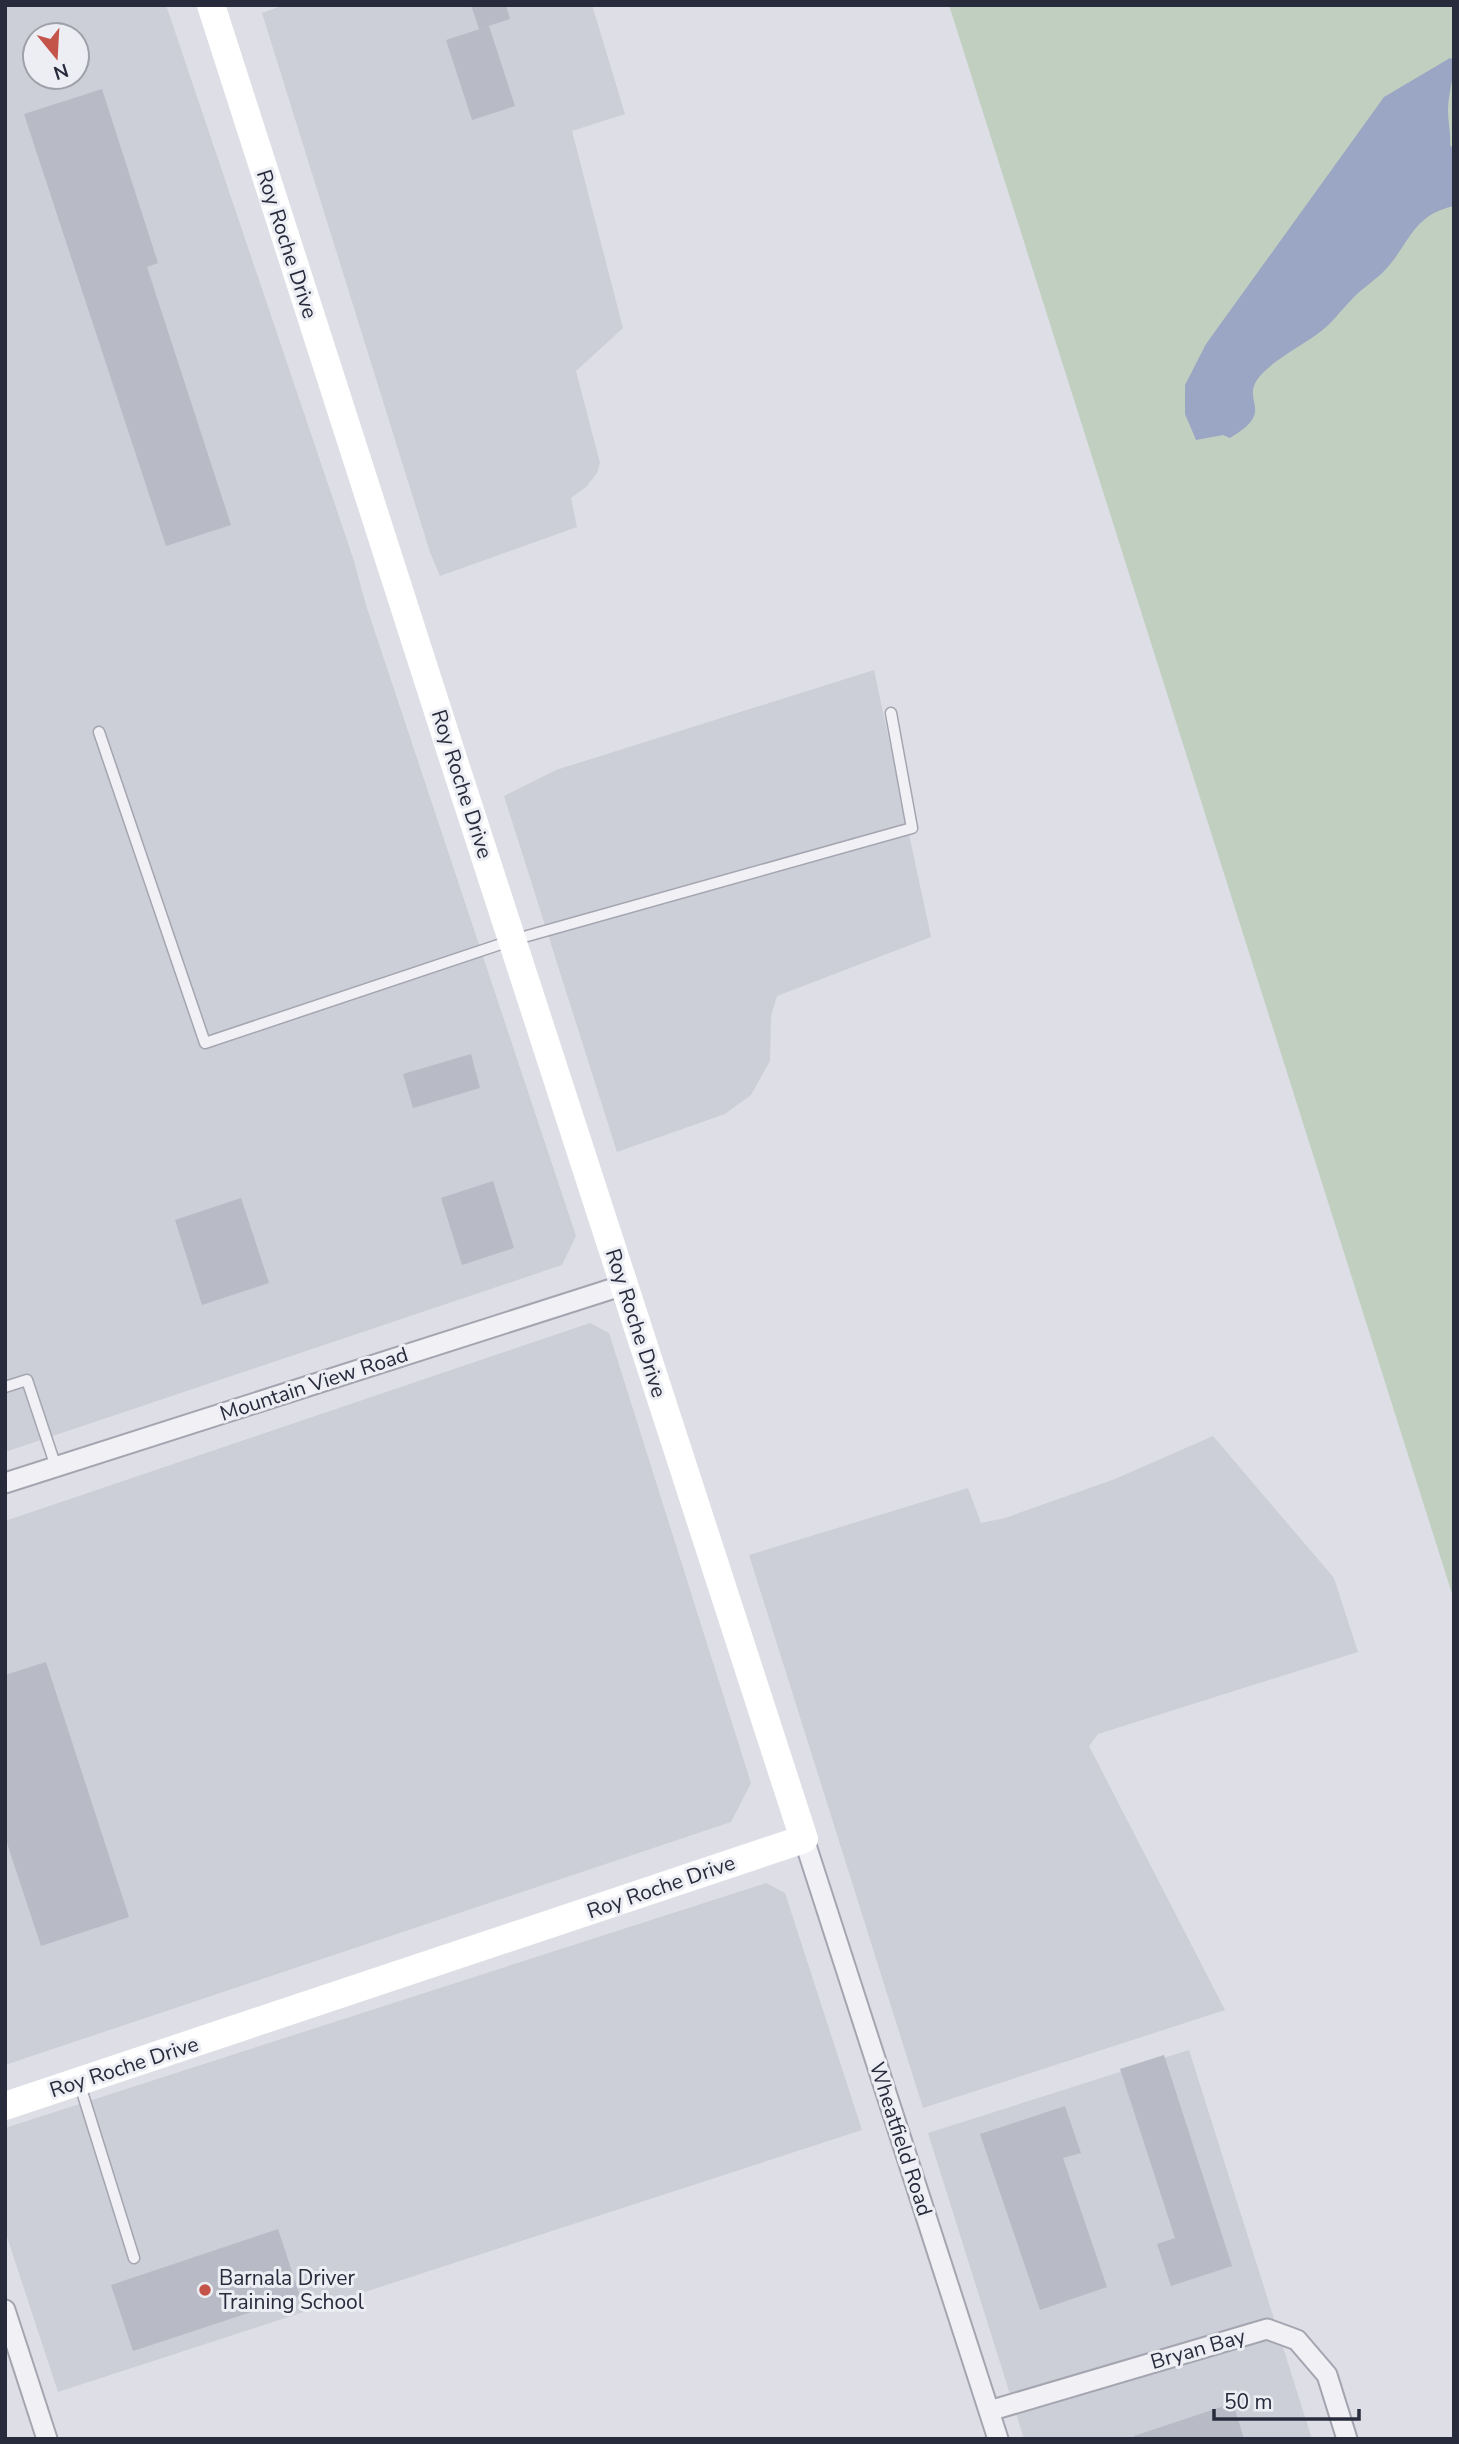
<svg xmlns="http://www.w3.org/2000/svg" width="1459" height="2444" font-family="'Nunito Sans',sans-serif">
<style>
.built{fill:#ccced8;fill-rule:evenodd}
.green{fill:#c0cfbf}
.water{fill:#9ba5c4}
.building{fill:#b8bac5}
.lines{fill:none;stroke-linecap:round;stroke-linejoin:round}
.lane-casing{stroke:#a4a5b0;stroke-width:13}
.street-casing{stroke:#a4a5b0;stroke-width:23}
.lane{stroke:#f0f0f5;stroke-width:10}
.street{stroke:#f0f0f5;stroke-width:19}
.secondary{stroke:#fff;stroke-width:28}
.poi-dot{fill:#c4534a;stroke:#edeef4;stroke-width:2.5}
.labels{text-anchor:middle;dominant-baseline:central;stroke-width:6;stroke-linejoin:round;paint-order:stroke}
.street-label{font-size:21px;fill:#282b3c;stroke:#edeef4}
.poi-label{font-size:21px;fill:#282b3c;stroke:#edeef4;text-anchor:start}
</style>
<rect width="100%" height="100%" fill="#dedfe6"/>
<path class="built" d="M5 5H166L353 558 366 605 576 1236 562 1265 5 1452ZM35 35H77V77H35Z
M284 5H592L625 114 572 131 623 328 576 371 600 463 597 473 586 487 571 498 577 527 440 576 430 552 262 13Z
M874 670 931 937 777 996 771 1016 770 1061 751 1095 725 1114 617 1152 504 796 556 770Z
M590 1323 609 1333 751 1783 731 1822 5 2065V1521Z
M1213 1436 1334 1578 1358 1652 1098 1734 1089 1746 1225 2010 923 2108 749 1555 968 1488 981 1523 1005 1518 1115 1479Z
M766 1883 785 1893 862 2130 58 2392 5 2231V2128Z
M1189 2050 1312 2439H1024L928 2133Z"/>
<path class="green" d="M949 5H1454V1600Z"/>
<path class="water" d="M1450 58 1454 60C1454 77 1448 94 1448 111 1448 123 1451 133 1450 145L1454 150V206C1413 215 1411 241 1386 269 1377 279 1364 287 1354 297 1341 310 1331 325 1316 335 1298 348 1275 359 1260 376 1245 394 1259 402 1254 416 1250 426 1239 432 1230 438L1223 435 1196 440 1185 414V385L1206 344 1384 97Z"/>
<path class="building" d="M471 5H506L510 19 479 29Z
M489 26 515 106 472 120 446 40Z
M102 89 158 263 147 267 231 525 166 546 24 114Z
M471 1054 480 1088 413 1108 403 1074Z
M493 1181 514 1248 462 1265 441 1198Z
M241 1198 269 1283 202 1305 175 1220Z
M46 1662 129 1917 41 1946 5 1837V1675Z
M1164 2055 1232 2266 1171 2286 1157 2244 1175 2238 1120 2069Z
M1065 2106 1081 2153 1063 2158 1107 2287 1040 2310 980 2134Z
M278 2229 300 2296 133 2351 111 2285Z
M1233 2403 1244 2439H1134V2436Z"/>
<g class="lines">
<defs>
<path id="lane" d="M99 732 205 1043 513 940 912 828 891 713
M5 1387 27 1380 56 1467
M79 2082 134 2258"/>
<path id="street" d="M5 1483 624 1285
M804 1839 998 2439
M5 2310 47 2439
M989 2411 1267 2329 1297 2340 1327 2375 1347 2439"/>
</defs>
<use href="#lane" class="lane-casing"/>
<use href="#street" class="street-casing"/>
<use href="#lane" class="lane"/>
<use href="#street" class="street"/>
<path class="secondary" d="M5 2106 804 1839C604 1228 407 617 211 5"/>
</g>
<circle class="poi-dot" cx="205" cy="2290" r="7"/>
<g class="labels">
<g class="street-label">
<text transform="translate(287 244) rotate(72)">Roy Roche Drive</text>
<text transform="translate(462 784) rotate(72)">Roy Roche Drive</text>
<text transform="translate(636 1323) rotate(72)">Roy Roche Drive</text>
<text transform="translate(314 1384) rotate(-18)">Mountain View Road</text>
<text transform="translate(661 1887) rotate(-19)">Roy Roche Drive</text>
<text transform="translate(124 2067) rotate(-18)">Roy Roche Drive</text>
<text transform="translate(901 2139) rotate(72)">Wheatfield Road</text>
<text transform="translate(1198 2349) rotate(-16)">Bryan Bay</text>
</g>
<g class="poi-label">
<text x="219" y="2278">Barnala Driver<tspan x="219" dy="24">Training School</tspan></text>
</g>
</g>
<rect width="1459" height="2444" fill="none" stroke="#282b3c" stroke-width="14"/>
<g transform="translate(56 56) rotate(162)"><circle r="33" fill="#edeef4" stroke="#9ea0aa" stroke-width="2"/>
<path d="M0-5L12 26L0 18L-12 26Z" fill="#c4534a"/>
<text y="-10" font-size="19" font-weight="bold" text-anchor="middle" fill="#282b3c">N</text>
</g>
<path d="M1214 2409v10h145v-10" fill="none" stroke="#282b3c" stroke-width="3.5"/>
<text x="1224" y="2409" font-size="21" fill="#282b3c" stroke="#edeef4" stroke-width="5" paint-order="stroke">50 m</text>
</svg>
